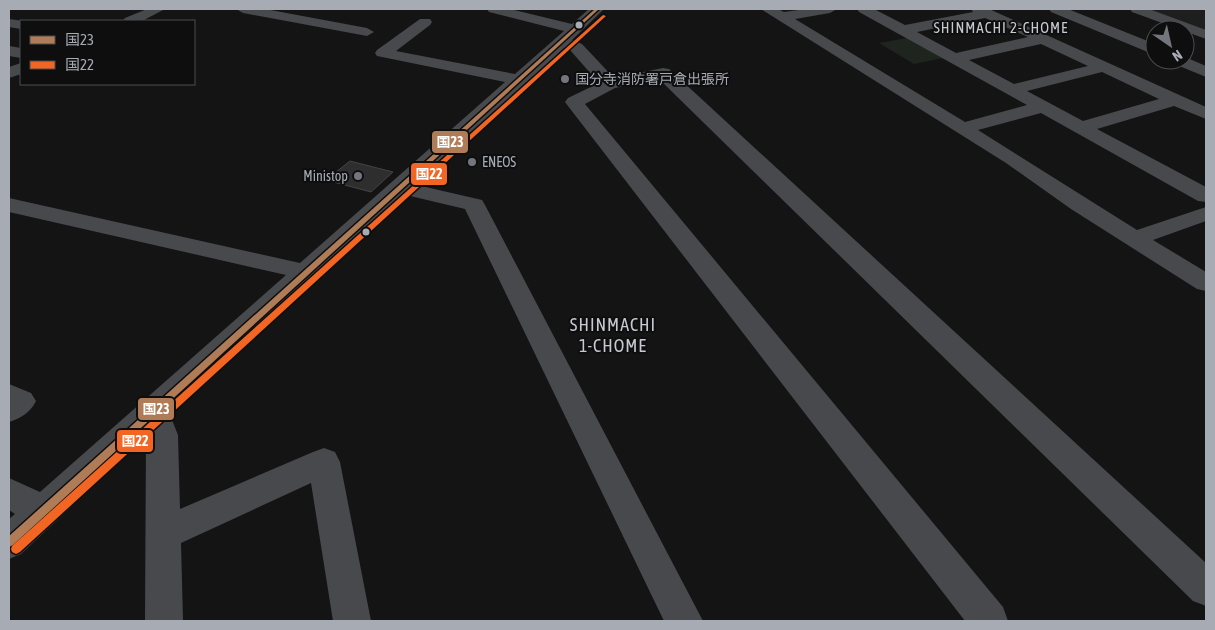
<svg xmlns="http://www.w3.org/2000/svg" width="1215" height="630" font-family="'Asap Condensed','Noto Sans JP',sans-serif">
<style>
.built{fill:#1e1e1f}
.green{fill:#1e241e}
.building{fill:#2e2e2f;stroke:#434447}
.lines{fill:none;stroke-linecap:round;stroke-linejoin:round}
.minor{fill:#48494c;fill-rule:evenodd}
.bus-1-casing{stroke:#0e0e0f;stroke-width:3}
.bus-2-casing{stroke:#0e0e0f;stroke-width:3}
.bus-1{fill:#b07c57;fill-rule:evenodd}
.bus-2{fill:#f26522;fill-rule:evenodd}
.bus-dot{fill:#a6abb4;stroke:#0e0e0f;stroke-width:2}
.poi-dot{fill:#73767c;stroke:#0e0e0f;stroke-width:2}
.labels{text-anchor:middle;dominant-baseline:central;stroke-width:4;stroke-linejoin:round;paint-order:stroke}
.far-poi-label{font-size:14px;fill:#a6abb4;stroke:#0e0e0f;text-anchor:start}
.far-neighbourhood-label{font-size:15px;letter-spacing:1px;fill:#c6c9d0;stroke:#0e0e0f}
.neighbourhood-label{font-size:18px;letter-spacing:1px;fill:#c6c9d0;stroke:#0e0e0f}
.line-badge{stroke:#0e0e0f;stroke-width:2}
.badge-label{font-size:14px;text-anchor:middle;font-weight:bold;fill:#fff}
</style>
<rect width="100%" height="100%" fill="#141414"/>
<path class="built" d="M1142 9H1206V33Z"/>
<path class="green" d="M912 37 948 57 914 64 879 43Z"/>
<path class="building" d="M350 161 393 172 371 192 326 180Z"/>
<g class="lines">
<path class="minor" d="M147 9H165L142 21H123L125 18Z
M236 9H265L367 28 374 32 367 36 243 13Z
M487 9H510L572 24 589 9H604L572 40 582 44 614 78 663 68 669 69 1206 563V606L1193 601 659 79 615 88 585 104 1003 607 1008 621H965L568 106 565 102 568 98 599 83 570 50 564 48 417 185 482 200 485 205 703 621H664L465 209 406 195 170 415 178 435 180 509 313 452 324 448 335 452 340 462 371 621H333L311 483 181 543 183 621H145L146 437 21 554 9 559V519L15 514 9 510V478L40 492 286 275 9 212V198L300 263 505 82 377 56 375 53 377 50 420 19H430L432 22 430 25 396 51 515 74 564 31 489 12Z
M761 9H778L784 12 806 9H837L830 13 795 19 965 122 1027 105 859 12 857 9H874L905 25 973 12 971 9H989L1206 107V119L1174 106 1097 129 1206 187V202L1198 201 1041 113 978 130 1137 230 1206 207V221L1153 240 1206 272V291L1197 289 1071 209 1006 163ZM985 18 1028 37 956 53 917 32ZM1041 44 1088 66 1014 84 969 60ZM1102 72 1159 99 1083 121 1027 91Z
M1049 9H1068L1155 44V55L1051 12Z
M1130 9H1149L1206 30V39L1132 12Z
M9 19 24 21H21V29L9 27Z
M9 46 21 48V58L9 56Z
M1185 57 1206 66V77L1172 63 1170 60H1185Z
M21 63V74L9 78V67Z
M9 384 31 393 36 401C30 413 21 418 9 422Z"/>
<defs>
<path id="bus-1" d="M595 9H599L13 545 9 547V536Z"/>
<path id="bus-2" d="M603 15 606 16 20 552 16 554 12 552 11 549 12 546Z"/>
</defs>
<use href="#bus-1" class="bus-1-casing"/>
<use href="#bus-2" class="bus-2-casing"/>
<use href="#bus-1" class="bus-1"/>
<use href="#bus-2" class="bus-2"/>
</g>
<g class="bus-dot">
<circle cx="579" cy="25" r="4.5"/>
<circle cx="366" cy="232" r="4.5"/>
</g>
<g class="poi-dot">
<circle cx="565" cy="79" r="5"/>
<circle cx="472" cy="162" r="5"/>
<circle cx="358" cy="176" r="5"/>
</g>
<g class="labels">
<g class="far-poi-label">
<text x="575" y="79">国分寺消防署戸倉出張所</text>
<text x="482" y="162">ENEOS</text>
<text x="348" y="176" text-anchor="end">Ministop</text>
</g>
<g class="far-neighbourhood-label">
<text x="1001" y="27">SHINMACHI 2-CHOME</text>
</g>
<g class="neighbourhood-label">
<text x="613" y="324">SHINMACHI<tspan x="613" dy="21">1-CHOME</tspan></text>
</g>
</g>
<g class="line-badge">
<rect x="431" y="130" width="38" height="24" rx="5" fill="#b07c57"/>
<rect x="410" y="162" width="38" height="24" rx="5" fill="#f26522"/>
<rect x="137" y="397" width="38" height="24" rx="5" fill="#b07c57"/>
<rect x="116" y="429" width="38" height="24" rx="5" fill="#f26522"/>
</g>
<g class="badge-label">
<text x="450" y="147">国23</text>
<text x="429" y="179">国22</text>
<text x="156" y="414">国23</text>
<text x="135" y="446">国22</text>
</g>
<rect width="1215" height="630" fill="none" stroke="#a6abb4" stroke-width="20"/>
<rect x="20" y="20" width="175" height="65" fill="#0e0e0f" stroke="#4b4d51"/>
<rect x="30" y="36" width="25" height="8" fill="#b07c57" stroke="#4b4d51"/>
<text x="65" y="45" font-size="15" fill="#a6abb4">国23</text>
<rect x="30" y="61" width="25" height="8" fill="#f26522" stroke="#4b4d51"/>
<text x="65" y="70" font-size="15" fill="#a6abb4">国22</text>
<g transform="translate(1170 45) rotate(146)"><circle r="24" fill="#0e0e0f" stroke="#4b4d51"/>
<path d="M0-4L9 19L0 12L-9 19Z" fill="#73767c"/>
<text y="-8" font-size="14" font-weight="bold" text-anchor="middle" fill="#a6abb4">N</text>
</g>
</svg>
